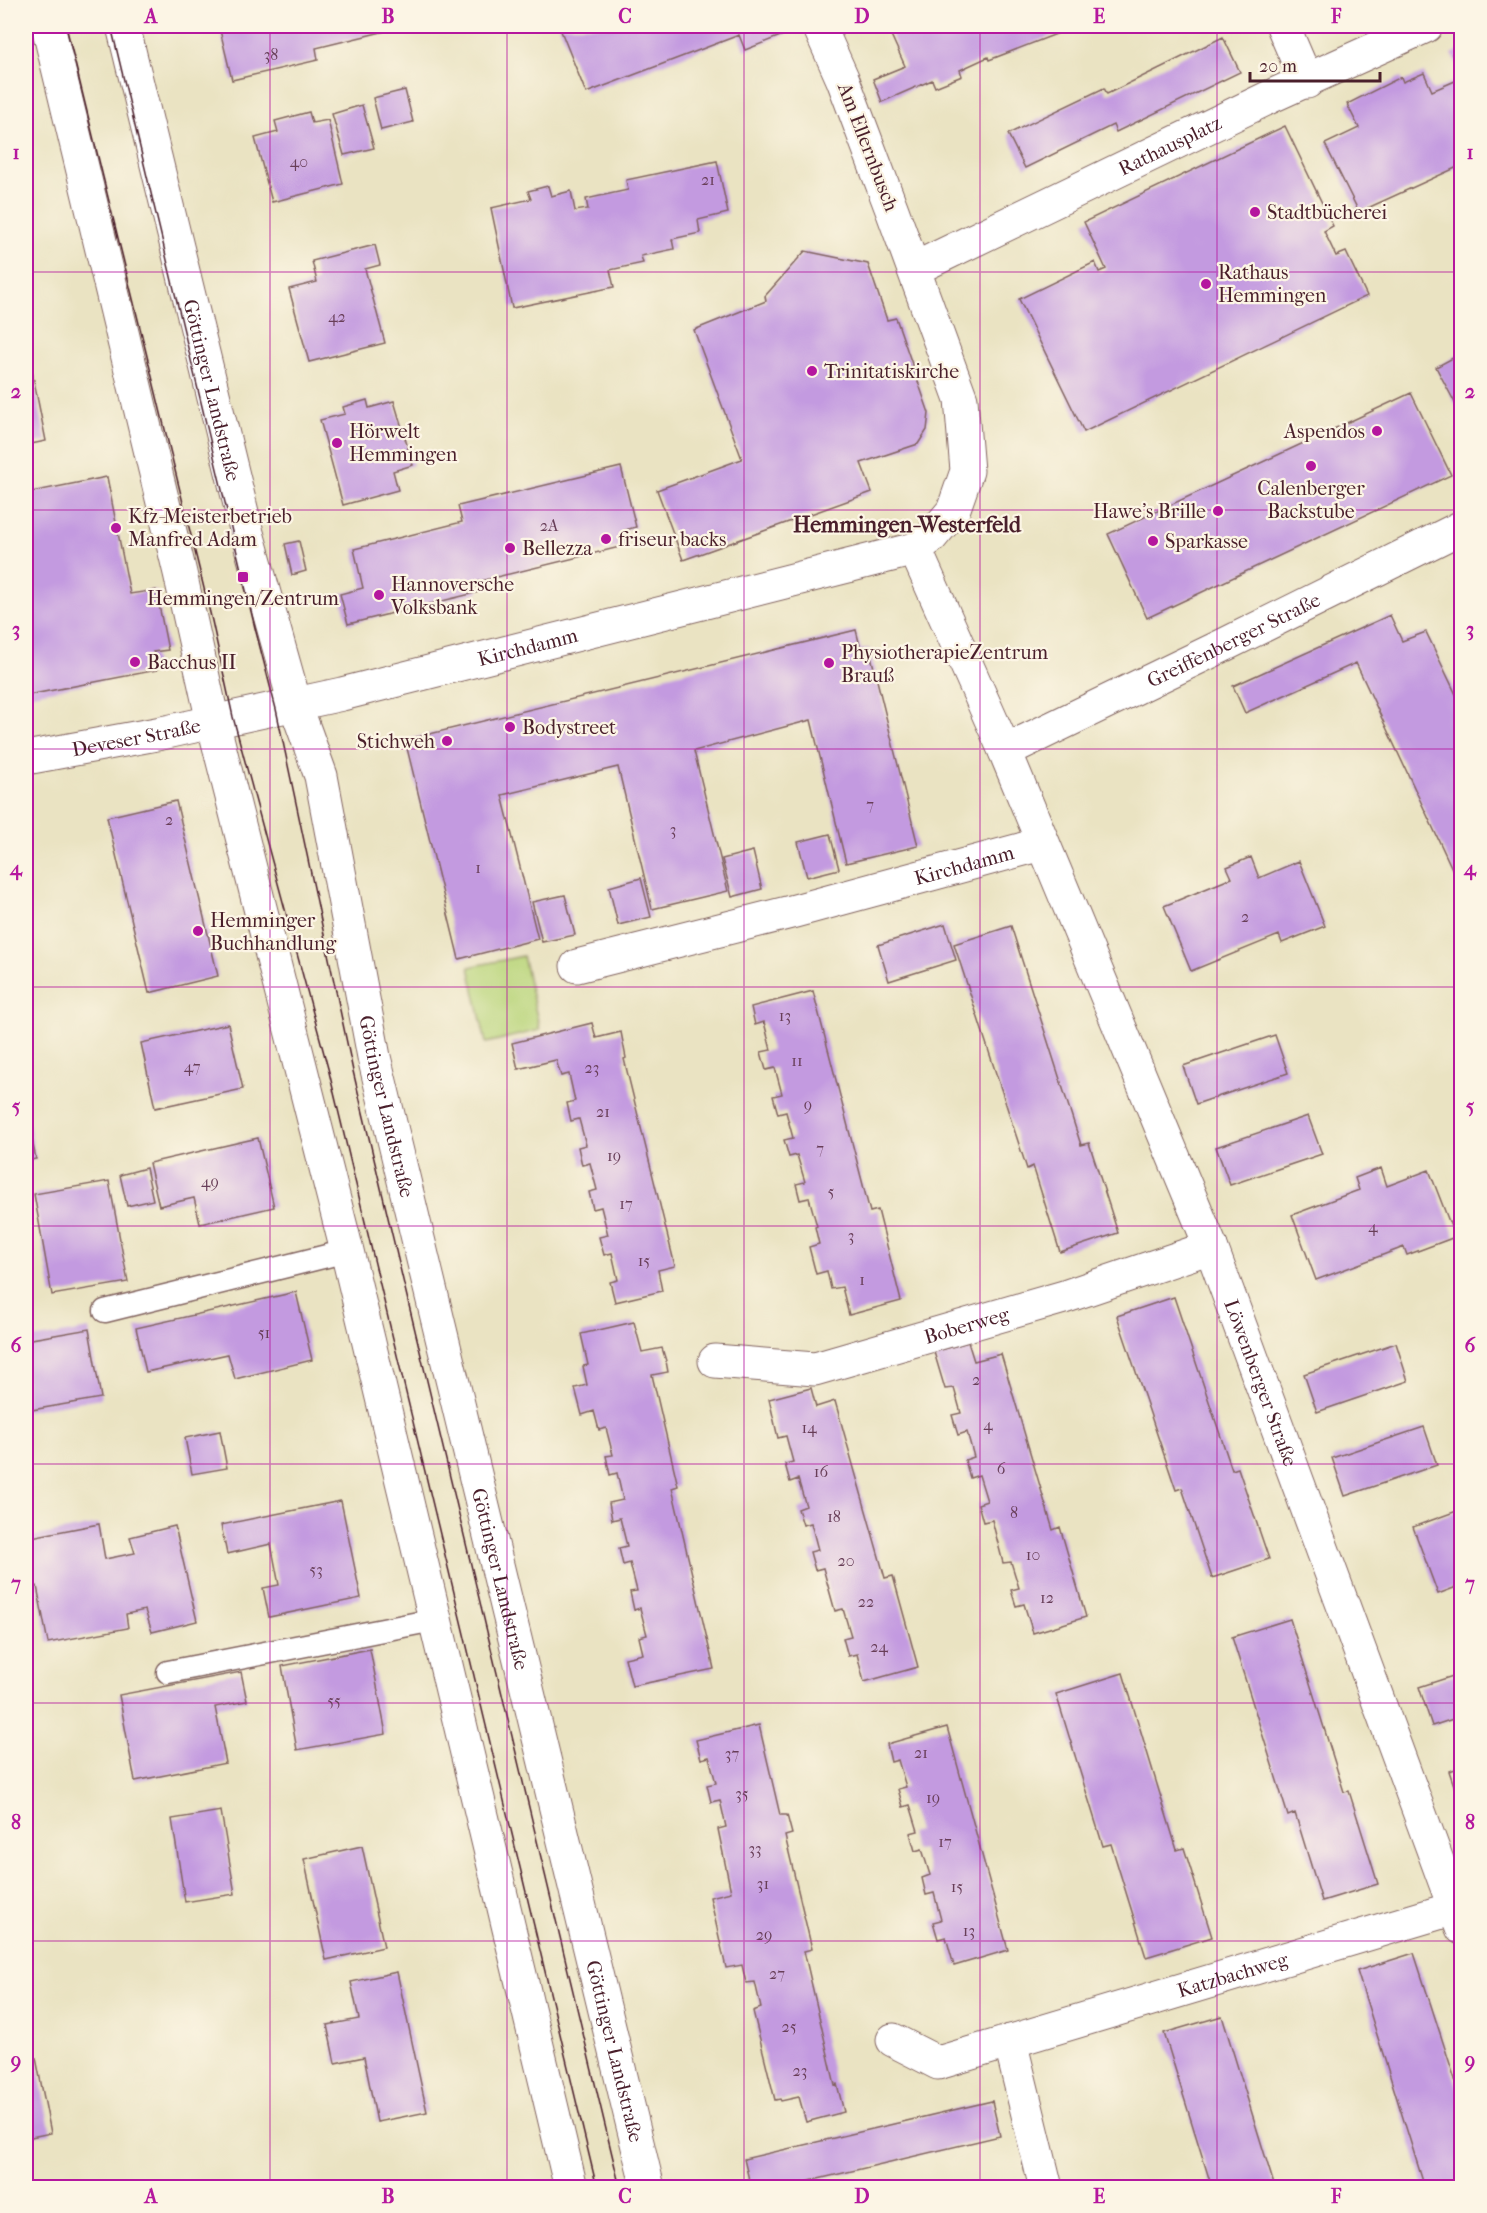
<svg xmlns="http://www.w3.org/2000/svg" width="1487" height="2213" font-family="'IM FELL French Canon',serif">
<style>
.green{fill:#bad57b;stroke:#827a53;stroke-width:1.5}
.building{fill:#c39ae0}
.lines{fill:none;stroke-linecap:round;stroke-linejoin:round}
.service-casing{stroke:#826460;stroke-width:25}
.minor-casing{stroke:#826460;stroke-width:35}
.tertiary-casing{stroke:#826460;stroke-width:35}
.service{stroke:#fff;stroke-width:22}
.minor{stroke:#fff;stroke-width:33}
.tertiary{stroke:#fff;stroke-width:33}
.tram{stroke:#4a1f2b;stroke-width:1.5}
.grid{fill:none;stroke:#b5179e;stroke-width:1.5;stroke-opacity:0.55}
.poi-dot{fill:#b5179e;stroke:#fcf5e5;stroke-width:2}
.labels{text-anchor:middle;dominant-baseline:central;stroke-width:4.5;stroke-linejoin:round;paint-order:stroke}
.number-label{font-size:16px;fill:#683e58}
.street-label{font-size:20px;fill:#4a1f2b;stroke:#fcf5e5}
.poi-label{font-size:20px;fill:#4a1f2b;stroke:#fcf5e5;text-anchor:start}
.quarter-label{font-size:22px;font-weight:bold;fill:#4a1f2b;stroke:#fcf5e5}
.neatline{fill:none;stroke:#b5179e;stroke-width:2}
.grid-label{font-size:20px;text-anchor:middle;font-weight:bold;fill:#b5179e}
</style>
<rect width="100%" height="100%" fill="#fcf5e5"/>
<filter id="ink" filterUnits="userSpaceOnUse"><feTurbulence type="fractalNoise" baseFrequency=".0167" numOctaves="2"/><feDisplacementMap in="SourceGraphic" scale="12" xChannelSelector="R" yChannelSelector="G"/><feConvolveMatrix kernelMatrix="1 2 1 2 8 2 1 2 1" color-interpolation-filters="sRGB"/></filter>
<filter id="wash" filterUnits="userSpaceOnUse"><feTurbulence type="fractalNoise" baseFrequency=".008" numOctaves="4" result="noise"/><feDisplacementMap in="SourceGraphic" scale="24" xChannelSelector="R" yChannelSelector="G"/><feGaussianBlur stdDeviation="1.35" result="paint"/><feColorMatrix in="noise" values="0 0 0 0 0 0 0 0 0 0 0 0 0 0 0 0 0 1.4 0 .05"/><feComposite in="paint" operator="in"/></filter>
<g filter="url(#wash)">
<rect width="100%" height="100%" fill="#eae3c2"/>
<path class="green" d="M523 956 540 1030 486 1043 469 967Z"/>
<g id="blocks">
<path class="building" d="M219 26H401L402 27 316 48 318 60 232 80Z
M559 26H785L788 33 745 50 739 35 586 93Z
M887 26H1077L989 60 988 57 960 70 962 76 935 87 932 80 882 102 873 79 905 66Z
M1223 37 1240 72 1116 132 1113 125 1025 168 1008 134 1104 88 1107 94Z
M1462 49V74L1452 54Z
M1424 73 1432 91 1462 78V165L1359 212 1325 144 1359 128 1347 104 1401 77 1403 82Z
M405 90 413 122 381 130 373 98Z
M362 105 374 148 344 155 332 114Z
M309 112 312 123 328 120 343 184 272 202 255 138 278 132 275 121Z
M1285 126 1333 226 1324 231 1336 256 1346 252 1367 296 1084 432 1019 299 1095 262 1099 272 1106 269 1084 222Z
M717 161 728 213 698 220 700 233 672 239 674 249 641 256 643 263 610 270 614 287 512 308 491 208 531 199 528 191 548 186 551 196 571 191 575 211 588 209 586 199 628 190 626 180Z
M375 245 380 265 365 269 385 343 309 362 289 289 317 282 312 261Z
M805 251 868 264 887 320 896 318 929 413 927 430 918 444 861 463 872 492 683 560 657 490 742 459 694 330 766 301 765 296Z
M1462 353V416L1436 367Z
M32 371 46 441 26 445V372Z
M1411 393 1451 475 1147 618 1108 534Z
M367 400 369 408 394 401 413 465 393 471 398 490 343 505 320 420 345 414 343 407Z
M621 467 636 527 625 530 628 545 476 582 479 592 348 624 340 594 363 588 354 549 462 522 458 506Z
M107 477 130 594 156 590 168 650 153 652 157 670 28 695 26 684V493Z
M299 541 306 571 292 575 285 544Z
M1390 615 1402 641 1426 632 1462 707V890L1356 663 1245 713 1233 686Z
M856 630 861 650 869 648 918 846 846 863 811 720 694 751 728 891 652 909 618 767 502 795 538 939 459 959 405 740Z
M176 801 218 976 149 993 107 817Z
M830 834 839 869 807 877 798 842Z
M753 851 762 889 732 897 722 859Z
M1251 857 1259 878 1299 861 1325 926 1282 943 1279 935 1191 971 1164 906 1232 878 1227 867Z
M641 878 651 917 618 925 609 887Z
M565 895 575 935 542 942 532 902Z
M945 924 956 960 889 981 878 945Z
M1011 926 1081 1145 1089 1143 1118 1233 1060 1252 1033 1166 1027 1169 954 944Z
M813 991 870 1212 878 1210 901 1301 849 1315 842 1287 831 1289 827 1271 816 1274 809 1247 819 1244 815 1227 817 1226 809 1198 800 1200 796 1184 805 1182 797 1155 789 1157 784 1140 793 1138 786 1112 778 1114 773 1096 782 1094 775 1068 766 1070 761 1052 771 1050 764 1022 755 1025 751 1007Z
M592 1023 596 1038 621 1032 626 1058 624 1059 675 1266 658 1270 662 1291 615 1302 610 1282 618 1280 612 1253 604 1255 599 1237 608 1235 601 1207 593 1209 589 1192 597 1190 590 1163 582 1165 578 1147 586 1145 579 1119 571 1121 567 1103 575 1101 569 1074 561 1076 556 1060 518 1069 512 1043Z
M228 1024 243 1089 155 1108 141 1043Z
M1275 1035 1288 1073 1196 1104 1183 1066Z
M26 1111 36 1159 26 1161Z
M1308 1116 1322 1154 1230 1185 1216 1147Z
M258 1138 274 1207 200 1224 194 1198 159 1206 149 1163Z
M146 1168 153 1200 127 1206 120 1175Z
M1381 1168 1387 1186 1429 1170 1455 1237 1407 1255 1404 1247 1316 1280 1292 1215 1359 1190 1355 1178Z
M109 1181 128 1282 52 1295 34 1194Z
M296 1292 312 1360 235 1379 228 1354 146 1372 136 1328Z
M1174 1297 1232 1470 1238 1468 1269 1559 1212 1578 1182 1488 1176 1490 1117 1316Z
M634 1322 642 1352 662 1348 666 1361 668 1372 652 1375 678 1486 672 1488 714 1669 632 1686 625 1658 643 1654 639 1637 647 1635 640 1608 634 1610 630 1592 637 1591 630 1563 623 1565 619 1548 627 1546 620 1518 612 1520 609 1503 623 1500 617 1473 610 1475 606 1456 613 1455 606 1428 599 1430 594 1411 582 1415 575 1388 587 1385 583 1366 588 1365 581 1334Z
M89 1329 101 1398 26 1411V1340Z
M968 1342 974 1361 1001 1354 1053 1530 1060 1527 1086 1617 1033 1633 1024 1604 1016 1606 1011 1590 1019 1588 1011 1562 1003 1563 992 1520 983 1522 978 1504 987 1501 979 1475 970 1478 965 1460 974 1457 967 1432 958 1435 952 1415 961 1413 954 1388 945 1389 934 1352Z
M1396 1343 1408 1381 1317 1412 1304 1374Z
M811 1388 816 1407 835 1401 885 1578 893 1576 918 1667 864 1682 857 1654 848 1656 843 1638 851 1636 843 1609 835 1611 823 1568 815 1570 810 1552 818 1550 811 1523 803 1525 798 1509 806 1506 798 1479 790 1482 785 1464 793 1462 786 1436 778 1438 769 1399Z
M1424 1427 1437 1465 1345 1496 1332 1458Z
M220 1431 227 1468 192 1474 185 1438Z
M341 1501 361 1598 269 1617 263 1588 279 1585 271 1544 227 1554 221 1525Z
M1462 1509V1585L1438 1594 1413 1527Z
M99 1524 105 1559 135 1553 130 1537 175 1526 197 1621 152 1632 145 1610 126 1614 128 1628 48 1643 37 1586 26 1588V1538Z
M1290 1619 1344 1792 1349 1791 1378 1884 1322 1901 1295 1813 1288 1816 1232 1637Z
M370 1649 386 1734 297 1750 282 1666Z
M241 1672 247 1701 215 1707 226 1763 135 1781 119 1695Z
M1123 1673 1177 1850 1184 1848 1212 1937 1146 1957 1111 1844 1103 1846 1056 1694Z
M1462 1673V1716L1432 1726 1419 1687Z
M759 1725 780 1815H787L792 1834 785 1836 812 1949 804 1951 835 2085 837 2084 844 2112 806 2122 799 2097 781 2101 780 2099 775 2100 753 2011 761 2008 755 1982 746 1983 742 1965 726 1968 710 1897 731 1892 718 1829 726 1827 720 1800 711 1802 707 1785 716 1783 709 1757 701 1759 696 1740Z
M947 1727 1008 1950 954 1966 946 1937 938 1939 933 1922 941 1920 934 1893 926 1895 922 1878 930 1875 922 1849 915 1851 910 1833 918 1831 910 1805 903 1807 898 1789 906 1787 898 1760 891 1762 887 1744Z
M1462 1767V1806H1461L1449 1771Z
M221 1811 235 1894 185 1902 172 1819Z
M362 1846 384 1947 326 1960 304 1859Z
M1414 1953 1462 2101V2188H1425L1357 1971Z
M397 1972 427 2112 377 2122 364 2057 335 2063 327 2025 359 2019 351 1982Z
M1222 2016 1238 2068 1275 2188H1212L1164 2033Z
M36 2058 51 2133 26 2138V2060Z
M992 2101 1000 2136 780 2188H751L744 2159Z"/>
</g>
</g>
<g filter="url(#ink)">
<use href="#blocks" fill-opacity="0" stroke="#826460" stroke-width="1.5"/>
<g class="lines">
<defs>
<path id="service" d="M105 1311 347 1251
M168 1672 434 1620"/>
<g id="minor">
<path d="M1283 26 1307 82"/>
<path id="s1" d="M914 269 1276 94 1426 26"/>
<path id="s2" d="M915 549 1005 751 1211 1247 1462 1928"/>
<path id="s3" d="M1005 751 1224 645 1462 527"/>
<path id="s4" d="M26 758 162 733 342 694 915 549 931 537 953 511 967 471 961 399 892 210 843 80 819 26"/>
<path id="s5" d="M577 966 795 911 1042 844"/>
<path id="s6" d="M715 1361 815 1369 1064 1297 1211 1247"/>
<path id="s7" d="M893 2040 938 2063 1455 1908"/>
<path d="M1010 2041 1046 2188"/>
</g>
<g id="tertiary">
<path d="M48 26 180 573 213 722 347 1251 571 2188"/>
<path id="s8" d="M123 26 247 533 295 704 321 776 374 1057 648 2188"/>
</g>
</defs>
<use href="#service" class="service-casing"/>
<use href="#minor" class="minor-casing"/>
<use href="#tertiary" class="tertiary-casing"/>
<use href="#service" class="service"/>
<use href="#minor" class="minor"/>
<use href="#tertiary" class="tertiary"/>
<path class="tram" d="M66 26 212 621 233 717 329 1072 597 2188
M111 26 255 628 276 709 353 1071 620 2188"/>
</g>
</g>
<path class="grid" d="M270 26V2188M507 26V2188M744 26V2188M980 26V2188M1217 26V2188M26 272H1462M26 510H1462M26 749H1462M26 987H1462M26 1226H1462M26 1464H1462M26 1703H1462M26 1941H1462"/>
<g class="poi-dot">
<circle cx="1255" cy="212" r="6"/>
<circle cx="1206" cy="284" r="6"/>
<circle cx="812" cy="371" r="6"/>
<circle cx="1377" cy="431" r="6"/>
<circle cx="337" cy="443" r="6"/>
<circle cx="1311" cy="466" r="6"/>
<circle cx="1218" cy="511" r="6"/>
<circle cx="116" cy="528" r="6"/>
<circle cx="606" cy="539" r="6"/>
<circle cx="1153" cy="541" r="6"/>
<circle cx="510" cy="548" r="6"/>
<rect x="237" y="571" width="12" height="12" rx="3"/>
<circle cx="379" cy="595" r="6"/>
<circle cx="135" cy="662" r="6"/>
<circle cx="829" cy="663" r="6"/>
<circle cx="510" cy="727" r="6"/>
<circle cx="447" cy="741" r="6"/>
<circle cx="198" cy="931" r="6"/>
</g>
<g class="labels">
<g class="number-label">
<text x="271" y="54">38</text>
<text x="299" y="161">40</text>
<text x="708" y="179">21</text>
<text x="337" y="316">42</text>
<text x="549" y="525">2A</text>
<text x="870" y="804">7</text>
<text x="169" y="819">2</text>
<text x="673" y="829">3</text>
<text x="478" y="867">1</text>
<text x="1245" y="916">2</text>
<text x="785" y="1015">13</text>
<text x="797" y="1060">11</text>
<text x="192" y="1066">47</text>
<text x="592" y="1067">23</text>
<text x="808" y="1104">9</text>
<text x="603" y="1111">21</text>
<text x="820" y="1148">7</text>
<text x="614" y="1155">19</text>
<text x="210" y="1181">49</text>
<text x="831" y="1191">5</text>
<text x="626" y="1203">17</text>
<text x="1373" y="1226">4</text>
<text x="851" y="1235">3</text>
<text x="644" y="1260">15</text>
<text x="862" y="1279">1</text>
<text x="264" y="1332">51</text>
<text x="976" y="1379">2</text>
<text x="988" y="1424">4</text>
<text x="809" y="1427">14</text>
<text x="1001" y="1468">6</text>
<text x="821" y="1471">16</text>
<text x="1014" y="1512">8</text>
<text x="834" y="1516">18</text>
<text x="1033" y="1554">10</text>
<text x="846" y="1560">20</text>
<text x="316" y="1569">53</text>
<text x="1047" y="1597">12</text>
<text x="866" y="1601">22</text>
<text x="879" y="1646">24</text>
<text x="334" y="1700">55</text>
<text x="921" y="1752">21</text>
<text x="732" y="1753">37</text>
<text x="742" y="1793">35</text>
<text x="933" y="1797">19</text>
<text x="945" y="1841">17</text>
<text x="755" y="1848">33</text>
<text x="763" y="1883">31</text>
<text x="957" y="1886">15</text>
<text x="969" y="1930">13</text>
<text x="764" y="1934">29</text>
<text x="777" y="1973">27</text>
<text x="789" y="2026">25</text>
<text x="800" y="2070">23</text>
</g>
<g class="street-label">
<text stroke="none"><textPath href="#s1" startOffset="284">Rathausplatz</textPath></text>
<text transform="translate(868 147) rotate(69)">Am Ellernbusch</text>
<text stroke="none"><textPath href="#s8" startOffset="375">Göttinger Landstraße</textPath></text>
<text stroke="none"><textPath href="#s3" startOffset="254">Greiffenberger Straße</textPath></text>
<text stroke="none"><textPath href="#s4" startOffset="514">Kirchdamm</textPath></text>
<text stroke="none"><textPath href="#s4" startOffset="112">Deveser Straße</textPath></text>
<text stroke="none"><textPath href="#s5" startOffset="400">Kirchdamm</textPath></text>
<text stroke="none"><textPath href="#s8" startOffset="1113">Göttinger Landstraße</textPath></text>
<text stroke="none"><textPath href="#s6" startOffset="258">Boberweg</textPath></text>
<text stroke="none"><textPath href="#s2" startOffset="903">Löwenberger Straße</textPath></text>
<text stroke="none"><textPath href="#s8" startOffset="1599">Göttinger Landstraße</textPath></text>
<text stroke="none"><textPath href="#s7" startOffset="358">Katzbachweg</textPath></text>
<text stroke="none"><textPath href="#s8" startOffset="2085">Göttinger Landstraße</textPath></text>
</g>
<g class="poi-label">
<text x="1267" y="212">Stadtbücherei</text>
<text x="1218" y="272">Rathaus<tspan x="1218" dy="23">Hemmingen</tspan></text>
<text x="824" y="371">Trinitatiskirche</text>
<text x="349" y="431">Hörwelt<tspan x="349" dy="23">Hemmingen</tspan></text>
<text x="1365" y="431" text-anchor="end">Aspendos</text>
<text x="1311" y="488" text-anchor="middle">Calenberger<tspan x="1311" dy="23">Backstube</tspan></text>
<text x="1206" y="511" text-anchor="end">Hawe's Brille</text>
<text x="128" y="516">Kfz-Meisterbetrieb<tspan x="128" dy="23">Manfred Adam</tspan></text>
<text x="618" y="539">friseur backs</text>
<text x="1165" y="541">Sparkasse</text>
<text x="522" y="548">Bellezza</text>
<text x="391" y="584">Hannoversche<tspan x="391" dy="23">Volksbank</tspan></text>
<text x="243" y="598" text-anchor="middle">Hemmingen/Zentrum</text>
<text x="841" y="652">PhysiotherapieZentrum<tspan x="841" dy="23">Brauß</tspan></text>
<text x="147" y="662">Bacchus II</text>
<text x="522" y="727">Bodystreet</text>
<text x="435" y="741" text-anchor="end">Stichweh</text>
<text x="210" y="920">Hemminger<tspan x="210" dy="23">Buchhandlung</tspan></text>
</g>
<g class="quarter-label">
<text x="907" y="525">Hemmingen-Westerfeld</text>
</g>
</g>
<rect width="1487" height="2213" fill="none" stroke="#fcf5e5" stroke-width="66"/>
<path d="M1250 72v9h130v-9" fill="none" stroke="#4a1f2b" stroke-width="3"/>
<text x="1259" y="72" font-size="18" fill="#4a1f2b" stroke="#fcf5e5" stroke-width="4.5" paint-order="stroke">20 m</text>
<rect x="33" y="33" width="1421" height="2147" class="neatline"/>
<g class="grid-label">
<text x="151" y="23">A</text>
<text x="388" y="23">B</text>
<text x="625" y="23">C</text>
<text x="862" y="23">D</text>
<text x="1099" y="23">E</text>
<text x="1336" y="23">F</text>
<text x="16" y="159">1</text>
<text x="1470" y="159">1</text>
<text x="16" y="398">2</text>
<text x="1470" y="398">2</text>
<text x="16" y="636">3</text>
<text x="1470" y="636">3</text>
<text x="16" y="875">4</text>
<text x="1470" y="875">4</text>
<text x="16" y="1113">5</text>
<text x="1470" y="1113">5</text>
<text x="16" y="1352">6</text>
<text x="1470" y="1352">6</text>
<text x="16" y="1590">7</text>
<text x="1470" y="1590">7</text>
<text x="16" y="1829">8</text>
<text x="1470" y="1829">8</text>
<text x="16" y="2068">9</text>
<text x="1470" y="2068">9</text>
<text x="151" y="2203">A</text>
<text x="388" y="2203">B</text>
<text x="625" y="2203">C</text>
<text x="862" y="2203">D</text>
<text x="1099" y="2203">E</text>
<text x="1336" y="2203">F</text>
</g>
</svg>
